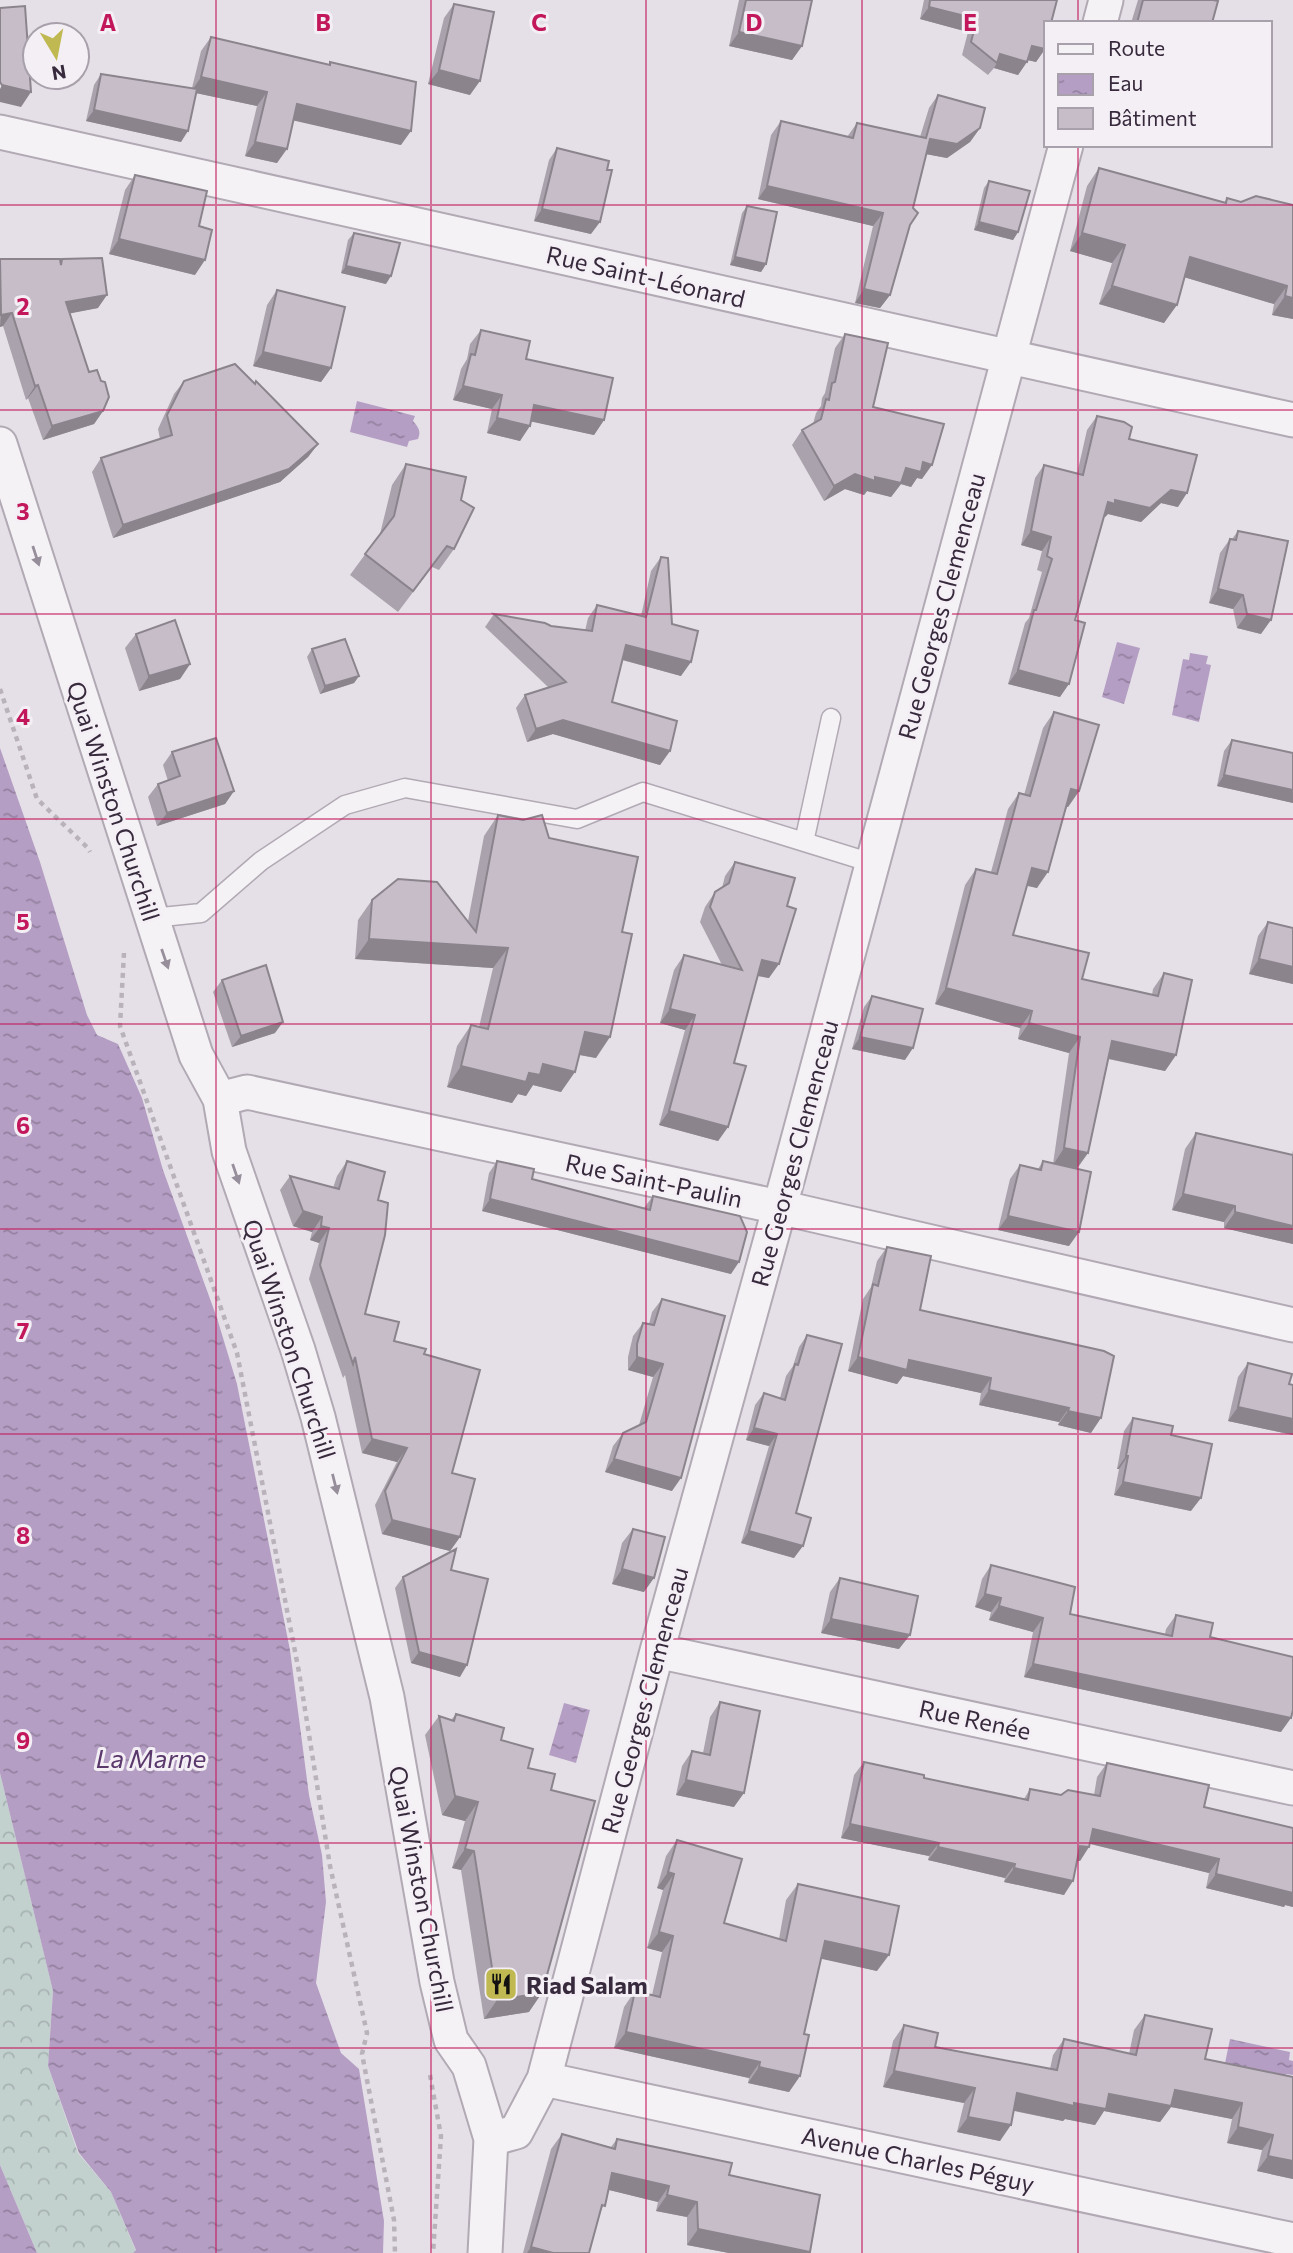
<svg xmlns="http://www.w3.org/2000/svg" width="1293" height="2253" font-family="Commissioner,sans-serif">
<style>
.forest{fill:url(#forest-crowns)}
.water{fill:url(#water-ripples)}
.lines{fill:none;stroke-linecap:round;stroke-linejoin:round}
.lane-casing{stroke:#b1a9b4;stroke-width:21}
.street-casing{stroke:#b1a9b4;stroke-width:37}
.path{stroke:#b9b2bb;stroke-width:4.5;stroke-dasharray:5 5;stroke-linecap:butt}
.lane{stroke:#f5f2f6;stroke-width:18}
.street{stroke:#f5f2f6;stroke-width:33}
.wall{fill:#aaa3ad}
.shaded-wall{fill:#8b848d}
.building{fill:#c6bdc9;stroke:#8b848d;stroke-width:2}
.oneway{fill:#968e9a}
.grid{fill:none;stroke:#c2185b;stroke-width:2;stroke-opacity:0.55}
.labels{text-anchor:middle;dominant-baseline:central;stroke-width:6;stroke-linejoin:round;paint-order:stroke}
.street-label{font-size:24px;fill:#382a3d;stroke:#f3eff5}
.poi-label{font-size:24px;font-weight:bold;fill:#382a3d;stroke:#f3eff5;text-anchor:start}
.water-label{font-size:26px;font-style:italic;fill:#5a386c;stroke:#f3eff5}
.grid-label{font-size:23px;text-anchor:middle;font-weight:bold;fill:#c2185b;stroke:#f3eff5;stroke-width:6;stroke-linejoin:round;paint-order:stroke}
</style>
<defs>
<pattern id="forest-crowns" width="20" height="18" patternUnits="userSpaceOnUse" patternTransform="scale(1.75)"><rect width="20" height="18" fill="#c2d0ce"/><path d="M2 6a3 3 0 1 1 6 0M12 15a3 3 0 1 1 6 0" fill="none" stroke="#a7b3b2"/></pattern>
<pattern id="water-ripples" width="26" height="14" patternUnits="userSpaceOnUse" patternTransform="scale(1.75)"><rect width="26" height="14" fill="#b59ec4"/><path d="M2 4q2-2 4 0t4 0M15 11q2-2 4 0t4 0" fill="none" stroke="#9481a0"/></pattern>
</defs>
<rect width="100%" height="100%" fill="#e5e0e7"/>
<path class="forest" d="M0 1773 53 1991 48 2066 78 2153 111 2192 136 2251 133 2253H37L0 2165Z"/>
<path class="water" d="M357 401 415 416 413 421C419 428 421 431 418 439L409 441 407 447 350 432Z
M1117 642 1140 648 1124 704 1102 697Z
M1190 653 1208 656 1206 664 1211 665 1199 722 1172 715 1183 659 1189 660Z
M0 748 40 862 87 1015 97 1035 118 1044 142 1098 163 1170 217 1318 237 1384 290 1650 309 1795 322 1855 326 1902 316 1983 341 2053 359 2069 384 2221 383 2253H133L136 2250 111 2192 79 2153 48 2066 53 1991 0 1773Z
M564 1703 590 1710 576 1763 549 1755Z
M1230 2039 1290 2052 1289 2060 1293 2061V2075L1286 2074 1284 2081 1224 2068Z
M0 2165 37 2253H0Z"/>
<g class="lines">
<defs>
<path id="lane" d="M804 842 831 718
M152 918 201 913 261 861 345 805 405 788 577 819 643 792 872 863"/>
<path id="street" d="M1100 23 1106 0
M0 132 1293 420
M0 444 196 1055 220 1099 229 1151 298 1350 318 1417 387 1697 437 1982 451 2040 469 2066 491 2139 485 2253
M220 1099 247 1092 779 1207 1293 1325
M657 1651 1293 1788
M544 2079 1293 2240
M491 2139 516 2132 544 2079 657 1651 788 1177 1066 145"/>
</defs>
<use href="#lane" class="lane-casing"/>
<use href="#street" class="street-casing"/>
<path class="path" d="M0 689 37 799 88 848 90 852
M124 953 120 1026 237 1353 299 1672 330 1866 367 2033 362 2054 394 2220 395 2253
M430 2075 441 2136 433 2253"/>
<use href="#lane" class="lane"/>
<use href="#street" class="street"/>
</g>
<path class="wall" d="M739 0H812L802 46 792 60 729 46Z
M924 0H1057L1045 49 1036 62 1028 60 1018 75 994 68 988 75 962 55 968 32 920 19Z
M1138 0H1213L1212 23H1131Z
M454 4 470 95 428 84 444 18Z
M211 37 329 65 330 62 401 145 294 120 277 163 245 156 257 106 196 93 181 142 86 121 94 85 101 74 192 88 201 51Z
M938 95 980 128 970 142 947 158 926 154 913 208 910 225 890 295 880 308 855 303 873 226 758 199 771 135 781 121 847 137 857 123 920 137 929 108Z
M557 148 591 234 534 221 549 160Z
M1099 168 1224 203 1227 198 1241 202 1293 205V319L1272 315 1274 304 1184 277 1164 323 1099 304 1112 263 1070 251 1087 186Z
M135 175 199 226 195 275 109 254 125 190Z
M989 181 1018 232 1013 240 974 230 984 188Z
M747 206 766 264 761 272 730 265 742 213Z
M354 233 386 284 341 273 348 240Z
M0 259 60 261 62 259 98 308 70 313 89 372 103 411 94 424 43 440 28 398 26 400 3 326 0 327Z
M277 290 331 368 321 382 253 366 267 305Z
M481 330 526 359 604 420 594 435 531 421 520 441 487 433 492 409 453 400 461 369 467 359 470 344Z
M845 334 873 407 922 479 917 478 911 487 901 484 891 497 867 491 864 495 845 489 824 501 792 445 802 430 813 424 816 413 821 406 822 398 825 393 835 348Z
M184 381 255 383 256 381 318 444 308 457 280 482 113 538 92 472 101 458 160 439 158 429 174 394Z
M1097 416 1129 439 1178 507 1161 503 1141 522 1108 514 1105 517H1104L1075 620 1060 697 1008 684 1025 623 1029 618 1042 572 1037 570 1042 551 1021 545 1035 478 1044 465 1077 474 1087 430Z
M406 464 461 500 454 549 439 570 432 567 398 612 350 575 380 534 392 485Z
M1238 531 1261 634 1237 628 1233 609 1209 603 1220 553 1230 539H1232Z
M661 557 681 676 622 660 612 702 670 751 660 765 553 734 527 742 516 708 525 695 548 687 485 627 494 614 551 626 585 631 588 618 597 605 641 616 651 571Z
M136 634 190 664 180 679 139 691 125 648Z
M312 649 359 676 354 683 320 694 307 657Z
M1054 712 1079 791 1068 807H1067L1037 888 1027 886 1013 935 1082 979 1152 995 1153 989 1164 973 1176 1055 1165 1071 1108 1059 1088 1153 1077 1169 1069 1246 998 1230 1010 1179 1020 1165 1038 1169 1043 1161 1053 1164 1069 1053 1018 1039 1020 1028 935 1004 965 885 976 869 991 872 1008 809 1019 793 1024 795 1043 728Z
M1232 740 1293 753V803L1217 786 1224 751Z
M172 752 234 791 225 804 157 826 148 797 158 784 168 781 163 765Z
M498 815 549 838 622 932 596 1058 579 1055 561 1092 533 1085 526 1096 518 1094 512 1103 447 1087 457 1046 471 1025 479 1027 493 968 355 959 358 920 372 900 468 921 484 836Z
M735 862 769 978 758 976 734 1063 728 1127 718 1141 659 1125 685 1030 660 1023 674 970 684 955 722 965 700 922 705 907 715 892 722 888 725 876Z
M1268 922 1293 928V984L1249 974 1258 936Z
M222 980 275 1033 232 1047 213 992Z
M872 996 905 1060 852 1049 864 1007Z
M1196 1133 1292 1155 1293 1150V1244L1224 1228V1222L1172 1210 1185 1149Z
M347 1161 378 1200 365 1314 394 1341 424 1354 452 1473 460 1537 450 1551 382 1534 375 1505 397 1462 362 1453 345 1375 343 1378 309 1279 319 1243 310 1240 312 1232 293 1226 280 1190 290 1176 333 1188 337 1176Z
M497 1161 532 1179 644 1208 653 1196 731 1274 482 1211 489 1173Z
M887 1247 920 1310 1104 1351 1091 1433 1058 1425 1059 1422 979 1405 981 1393 903 1376 897 1384 848 1371 863 1299 871 1287 877 1261Z
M662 1299 672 1491 605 1472 613 1446 623 1433 639 1425 653 1377 628 1370V1357L633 1336 643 1323 649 1324 652 1312Z
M807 1335 796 1513 794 1558 741 1543 769 1446 746 1440 755 1405 764 1393 780 1398 786 1376 793 1366 799 1347Z
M1248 1363 1293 1385V1435L1228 1421 1238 1377Z
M1133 1418 1171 1435 1191 1511 1114 1495 1119 1469H1117L1124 1431Z
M633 1529 644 1592 612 1584 622 1543Z
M991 1565 1070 1614 1165 1634 1166 1629 1176 1615 1210 1637 1281 1732 1024 1677 1033 1632 989 1620 991 1612 975 1607 982 1579Z
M451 1570 460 1677 411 1663 395 1588 403 1577Z
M840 1578 899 1649 821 1633 830 1592Z
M720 1702 734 1807 676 1795 682 1766 692 1751 703 1753 710 1717Z
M456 1714 501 1740 528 1768 551 1790 529 2012 484 2019 461 1870 452 1868 465 1821 442 1815 425 1735 439 1716 451 1720Z
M864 1762 924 1778 1024 1799 1030 1789 1061 1795H1094L1097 1777 1107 1763 1204 1807 1293 1828V1907L1285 1905 1284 1907 1206 1888 1209 1873 1090 1844 1080 1861H1077L1064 1895 1004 1882 1005 1878 928 1860 929 1856 841 1838 854 1775Z
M677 1840 724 1923 779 1939 786 1900 798 1884 877 1971 821 1958 804 2034 800 2076 789 2092 748 2083 749 2078 614 2048 624 2007 635 1991 652 1995 662 1952 647 1948 663 1890 657 1888 666 1856Z
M1145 2015 1205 2059 1293 2077V2179L1257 2171 1262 2150 1227 2143 1232 2119 1171 2107 1160 2122 1104 2111 1095 2125 1065 2119 1063 2121 1014 2111 1000 2141 957 2132 964 2103 883 2087 893 2041 904 2025 935 2047 1050 2069 1053 2055 1064 2039 1129 2054 1134 2030Z
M562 2134 611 2147 617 2139 729 2175 809 2253H729L687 2245V2217L656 2211 658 2202 609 2190 600 2214 589 2253H523L551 2149Z"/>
<path class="shaded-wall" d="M929 7 977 19 968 32 920 19Z
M739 32 802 46 792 60 729 46Z
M1032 46 1045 49 1036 62 1023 59Z
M1000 54 1027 62 1018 75 994 68 997 63Z
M439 70 480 81 470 95 428 84Z
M201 77 267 92 257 106 191 92Z
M2 85 31 92 21 107 0 102V89Z
M297 104 411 131 401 145 287 119Z
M94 110 188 131 181 142 86 121Z
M980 128 970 142 947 158 920 153 930 139Z
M255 142 287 149 277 163 245 156Z
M767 186 883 213 873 226 758 199Z
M542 209 600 222 591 234 534 221Z
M979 222 1018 232 1013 240 974 230Z
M1082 233 1125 245 1112 263 1070 251Z
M119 239 205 260 195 275 109 254Z
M735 257 766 264 761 272 730 265Z
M1190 257 1287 286 1274 304 1177 275Z
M346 266 391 276 386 284 341 273Z
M1112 286 1177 305 1164 323 1099 304Z
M864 289 890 295 880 308 855 303Z
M107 295 98 308 57 316 66 302Z
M1285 296 1293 298V319L1272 315Z
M12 313 3 326 0 327 1 315Z
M263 352 331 368 321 382 253 366Z
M38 385 28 398 26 400 35 386Z
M463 386 502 395 492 409 453 400Z
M534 405 604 420 594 435 524 420Z
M103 411 94 424 43 440 52 426Z
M497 418 530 426 520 441 487 433Z
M318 444 308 457 280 482 113 538 123 525Z
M923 462 932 465 922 479 917 478 911 487 901 484 891 497 867 491 864 495 845 489 824 501 834 486 855 474 875 477Z
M1171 490 1187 493 1178 507 1161 503 1141 522 1108 514 1105 517 1099 515 1108 502Z
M1031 531 1051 537 1042 551 1021 545Z
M1218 589 1243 595 1233 609 1209 603Z
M1247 614 1271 620 1261 634 1237 628Z
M626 645 691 662 681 676 616 658Z
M190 664 180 679 139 691 149 676Z
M1018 670 1069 684 1060 697 1008 684Z
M359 676 354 683 320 694 325 686Z
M563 720 670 751 660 765 553 734 527 742 536 729Z
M1224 775 1293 790V803L1217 786Z
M1071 789 1079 791 1068 807 1060 805Z
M234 791 225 804 157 826 167 813Z
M1032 868 1048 872 1037 888 1021 884Z
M369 939 508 948 493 968 355 959Z
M1259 959 1293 967V984L1249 974Z
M762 960 779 964 769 978 752 975Z
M946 988 1032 1011 1020 1028 935 1004Z
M670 1009 695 1015 685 1030 660 1023Z
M283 1022 275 1033 232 1047 241 1036Z
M1029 1023 1080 1037 1069 1053 1018 1039Z
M585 1032 610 1037 596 1058 570 1053Z
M860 1037 913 1048 905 1060 852 1049Z
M1112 1041 1176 1055 1165 1071 1101 1057Z
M543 1064 575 1072 561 1092 533 1085 526 1096 518 1094 512 1103 447 1087 461 1066 529 1073Z
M669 1111 728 1127 718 1141 659 1125Z
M1064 1148 1088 1153 1076 1169 1053 1165Z
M1183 1194 1235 1206 1224 1222 1172 1210Z
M490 1199 739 1262 731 1274 482 1211Z
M303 1211 322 1217 312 1232 293 1226Z
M1235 1212 1293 1226V1244L1224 1228Z
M1008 1216 1079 1232 1069 1246 998 1230Z
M321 1226 329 1228 319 1243 310 1240Z
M637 1357 663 1364 653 1377 628 1370Z
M858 1357 909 1360 991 1378 981 1393 903 1376 897 1384 848 1371Z
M989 1390 1069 1408 1059 1422 979 1405Z
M1238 1407 1293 1419V1435L1228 1421Z
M1068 1411 1101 1418 1091 1433 1058 1425Z
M754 1428 777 1434 769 1446 746 1440Z
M372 1439 407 1448 397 1462 362 1453Z
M1126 1456H1128L1119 1469H1117Z
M614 1459 681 1478 672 1491 605 1472Z
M1123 1482 1201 1498 1191 1511 1114 1495Z
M392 1520 460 1537 450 1551 382 1534Z
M749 1531 803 1546 794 1558 741 1543Z
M622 1569 654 1578 644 1592 612 1584Z
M985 1594 1001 1598 991 1612 975 1607Z
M999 1606 1043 1618 1033 1632 989 1620Z
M831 1619 910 1635 899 1649 821 1633Z
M419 1652 467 1665 460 1677 411 1663Z
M1033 1664 1291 1718 1281 1732 1024 1677Z
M686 1780 744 1793 734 1807 676 1795Z
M455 1796 478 1802 465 1821 442 1815Z
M850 1824 939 1843 929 1856 841 1838Z
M1093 1829 1219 1859 1209 1873 1083 1842Z
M1080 1846 1089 1847 1080 1861 1071 1859Z
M938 1847 1015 1864 1005 1878 928 1860Z
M465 1849 474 1851 461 1870 452 1868Z
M1014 1868 1073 1881 1064 1895 1004 1882Z
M668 1872 674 1874 663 1890 657 1888Z
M1216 1874 1293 1892V1907L1285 1905 1284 1907 1206 1888Z
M659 1932 673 1936 662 1952 647 1948Z
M825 1941 889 1955 877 1971 813 1957Z
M542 1993 529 2012 484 2019 497 2000Z
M626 2032 760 2062 749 2078 614 2048Z
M759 2067 800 2076 789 2092 748 2083Z
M894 2071 975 2088 964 2103 883 2087Z
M1175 2090 1242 2103 1232 2119 1171 2107 1160 2122 1104 2111 1095 2125 1065 2119 1063 2121 1006 2109 1017 2093 1074 2103 1109 2094Z
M968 2117 1011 2125 1000 2141 957 2132Z
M1238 2127 1273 2135 1262 2150 1227 2143Z
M1268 2156 1293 2161V2179L1257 2171Z
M612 2173 669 2186 658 2202 601 2188Z
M667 2195 697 2202 687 2217 656 2211Z
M698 2229 810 2252 809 2253H729L687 2245Z
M531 2247 553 2253H527Z"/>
<path class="building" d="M746 0H812L802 46 739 32Z
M930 0H1057L1051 23H1046V44L1045 49 1032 46 1027 62 1000 54 997 63 971 42 977 19 929 7Z
M1143 0H1213L1218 1 1212 23H1137Z
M454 4 494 12 480 81 439 70Z
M25 6 31 92 2 85 0 82V8Z
M211 37 330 65V62L416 82 411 131 297 104 287 149 255 142 267 92 201 77Z
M101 74 197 89 188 131 94 110Z
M938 95 985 108 980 128 957 144 930 139 913 208 918 213 910 225 890 295 864 289 883 213 767 186 781 121 853 138 857 123 926 138Z
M557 148 609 161 607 170H612L600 222 542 209Z
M1099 168 1226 203 1227 198 1241 202 1256 196 1293 205V298L1285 296 1287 286 1190 257 1177 305 1112 286 1125 245 1082 233Z
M135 175 207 191 199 226 212 230 205 260 119 239Z
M989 181 1030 191 1018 232 979 222Z
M747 206 777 212 766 264 735 257Z
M354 233 400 243 391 276 346 266Z
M102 258 107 295 66 302 89 372 97 370 101 381 105 382 109 397 103 411 52 426 38 385 35 386 12 313 1 315 0 259H60L61 265 62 259Z
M277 290 345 307 331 368 263 352Z
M481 330 530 341 526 359 613 378 604 420 534 405 530 426 497 418 502 395 463 386 471 354 475 355Z
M845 334 888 343 873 407 944 424 932 465 923 462 921 472 906 468 901 483 875 477V481L855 474 834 486 802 430 821 419 826 399 829 400 832 383 835 382Z
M235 364 255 384 256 381 318 444 289 469 123 525 101 458 172 435 167 415 184 381Z
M1097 416 1124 422 1132 427 1129 439 1197 455 1187 493 1171 490 1150 508 1115 500V504L1108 502 1075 620 1085 623 1069 684 1018 670 1034 610H1036L1052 559 1047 556 1051 537 1031 531 1044 465 1083 475Z
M406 464 466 477 461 500 474 508 454 549 447 546 413 591 365 554 394 516Z
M1238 531 1288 541 1271 620 1247 614 1243 595 1218 589 1230 539 1236 540Z
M661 557 668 558 672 624 698 631 691 662 626 645 612 702 677 721 670 751 563 720 536 729 525 695 566 682 494 614 545 623 551 626 592 631 597 605 646 617Z
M175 620 190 664 149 676 136 634Z
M345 639 359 676 325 686 312 649Z
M1054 712 1099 725 1079 791 1071 789 1048 872 1032 868 1013 935 1089 953 1082 979 1158 996 1164 973 1192 980 1176 1055 1112 1041 1088 1153 1064 1148 1080 1037 1029 1023 1032 1011 946 988 976 869 997 874 1019 793 1030 796Z
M216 738 234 791 167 813 158 784 180 776 172 752Z
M1232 740 1293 753V790L1224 775Z
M498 815 523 820 542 815 549 838 638 857 622 932 632 934 610 1037 585 1032 575 1072 543 1064 540 1075 529 1073 526 1082 461 1066 471 1025 488 1029 508 948 369 939 372 900 398 879 437 882 476 932Z
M735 862 795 878 787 906 796 909 779 964 762 960 734 1063 746 1066 728 1127 669 1111 695 1015 670 1009 684 955 742 970 710 907 715 892 729 883Z
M1268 922 1293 928V967L1259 959Z
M266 965 283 1022 241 1036 222 980Z
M872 996 923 1009 913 1048 860 1037Z
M1196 1133 1293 1155V1226L1235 1212V1206L1183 1194Z
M347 1161 385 1172 378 1200 388 1203 385 1235 365 1314 399 1322 394 1341 426 1349 424 1354 480 1370 452 1473 475 1479 460 1537 392 1520 385 1491 407 1448 372 1439 355 1357 353 1364 320 1265 329 1228 321 1226 322 1217 303 1211 290 1176 339 1189Z
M497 1161 534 1169 532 1179 650 1210 653 1196 740 1216 747 1232 739 1262 490 1199Z
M1043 1161 1091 1172 1079 1232 1008 1216 1020 1165 1041 1170Z
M887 1247 931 1256 920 1310 1104 1351 1114 1356 1101 1418 1068 1411 1069 1408 989 1390 991 1378 909 1360 907 1370 858 1357 873 1284 878 1286Z
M662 1299 725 1316 681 1478 614 1459 623 1433 646 1422 663 1364 637 1357V1344L643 1323 654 1325Z
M807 1335 842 1344 796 1513 811 1518 803 1546 749 1531 777 1434 754 1428 764 1393 785 1400 795 1364 798 1365Z
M1248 1363 1292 1374 1289 1384 1293 1385V1419L1238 1407Z
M1133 1418 1173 1426 1171 1435 1212 1444 1201 1498 1123 1482 1128 1456H1126Z
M633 1529 665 1537 654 1578 622 1569Z
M456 1549 451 1570 488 1579 467 1665 419 1652 403 1577Z
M991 1565 1075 1587 1070 1614 1172 1636 1176 1615 1213 1623 1210 1637 1293 1657V1710L1291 1718 1033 1664 1043 1618 999 1606 1001 1598 985 1594Z
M840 1578 918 1596 910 1635 831 1619Z
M720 1702 760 1711 744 1793 686 1780 692 1751 710 1755Z
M456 1714 504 1728 501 1740 533 1749 528 1768 555 1774 551 1790 595 1801 542 1993 497 2000 474 1851 465 1849 478 1802 455 1796 439 1716 454 1721Z
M864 1762 924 1775V1778L1028 1800 1030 1789 1061 1795 1068 1790 1100 1796 1107 1763 1209 1785 1204 1807 1293 1828V1893L1216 1874 1219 1859 1093 1829 1089 1847 1080 1846 1073 1881 1014 1868 1015 1864 938 1847 939 1843 850 1824Z
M677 1840 742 1859 724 1923 786 1941 798 1884 899 1906 889 1955 825 1941 804 2034 809 2035 800 2076 759 2067 760 2062 626 2032 635 1991 660 1997 673 1936 659 1932 674 1874 668 1872Z
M1145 2015 1212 2029 1205 2059 1293 2077V2161L1268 2156 1273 2135 1238 2127 1242 2103 1175 2090 1171 2106 1109 2094 1106 2109 1074 2103V2106L1017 2093 1011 2125 968 2117 975 2088 894 2071 904 2025 938 2033 935 2047 1057 2070 1064 2039 1136 2055Z
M562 2134 615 2149 617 2139 732 2163 729 2175 820 2195 810 2252 698 2229 697 2202 667 2195 669 2186 612 2173 605 2206 602 2205 589 2253H553L531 2247Z"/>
<defs><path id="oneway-solid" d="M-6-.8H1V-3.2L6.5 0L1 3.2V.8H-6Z" transform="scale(1.75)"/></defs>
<g class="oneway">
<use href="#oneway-solid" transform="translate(36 556) rotate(72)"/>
<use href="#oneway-solid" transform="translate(165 959) rotate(71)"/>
<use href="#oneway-solid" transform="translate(236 1174) rotate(71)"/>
<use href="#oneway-solid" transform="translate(335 1484) rotate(76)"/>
</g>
<path class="grid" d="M216 0V2253M431 0V2253M646 0V2253M862 0V2253M1078 0V23M1078 145V2253M0 205H1293M0 410H1293M0 614H1293M0 819H1293M0 1024H1293M0 1229H1293M0 1434H1293M0 1639H1293M0 1843H1293M0 2048H1293"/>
<defs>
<symbol id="restaurant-square" viewBox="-11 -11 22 22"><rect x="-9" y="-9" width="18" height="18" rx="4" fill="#c0b951" stroke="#f3eff5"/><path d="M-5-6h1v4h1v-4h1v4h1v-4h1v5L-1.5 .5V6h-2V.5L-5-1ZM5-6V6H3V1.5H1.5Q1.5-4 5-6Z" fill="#111"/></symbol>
</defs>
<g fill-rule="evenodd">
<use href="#restaurant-square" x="482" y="1965" width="38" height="38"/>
</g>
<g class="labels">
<g class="street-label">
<text transform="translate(646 276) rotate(13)">Rue Saint-Léonard</text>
<text transform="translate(941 606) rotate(-75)">Rue Georges Clemenceau</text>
<text transform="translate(114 801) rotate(72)">Quai Winston Churchill</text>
<text transform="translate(794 1153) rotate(-75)">Rue Georges Clemenceau</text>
<text transform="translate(654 1180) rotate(12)">Rue Saint-Paulin</text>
<text transform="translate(290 1339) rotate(72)">Quai Winston Churchill</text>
<text transform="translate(644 1700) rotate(-75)">Rue Georges Clemenceau</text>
<text transform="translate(975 1719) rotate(12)">Rue Renée</text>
<text transform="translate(422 1889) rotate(79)">Quai Winston Churchill</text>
<text transform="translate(918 2159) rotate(12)">Avenue Charles Péguy</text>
</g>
<g class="poi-label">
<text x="526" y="1984">Riad Salam</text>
</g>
<g class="water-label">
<text x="151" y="1757">La Marne</text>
</g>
</g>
<g class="grid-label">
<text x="108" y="31">A</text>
<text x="323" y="31">B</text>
<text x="539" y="31">C</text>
<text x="754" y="31">D</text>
<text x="970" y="31">E</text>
<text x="23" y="315">2</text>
<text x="23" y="520">3</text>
<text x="23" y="725">4</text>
<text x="23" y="930">5</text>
<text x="23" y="1134">6</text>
<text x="23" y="1339">7</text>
<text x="23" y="1544">8</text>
<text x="23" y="1749">9</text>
</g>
<rect x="1044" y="21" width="228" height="126" fill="#f3eff5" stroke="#a8a0ab" stroke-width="2"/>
<rect x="1058" y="44" width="35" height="10" fill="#f5f2f6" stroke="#a8a0ab" stroke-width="2"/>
<text x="1108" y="56" font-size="21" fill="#382a3d">Route</text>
<rect x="1058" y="74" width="35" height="21" fill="url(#water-ripples)" stroke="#a8a0ab" stroke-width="2"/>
<text x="1108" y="91" font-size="21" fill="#382a3d">Eau</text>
<rect x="1058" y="108" width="35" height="21" fill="#c6bdc9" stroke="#a8a0ab" stroke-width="2"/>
<text x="1108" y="126" font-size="21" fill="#382a3d">Bâtiment</text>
<g transform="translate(56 56) rotate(170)"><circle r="33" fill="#f3eff5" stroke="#a8a0ab" stroke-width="2"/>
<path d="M0-5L12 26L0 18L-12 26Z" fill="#c0b951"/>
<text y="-10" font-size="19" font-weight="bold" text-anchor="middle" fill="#382a3d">N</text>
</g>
</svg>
